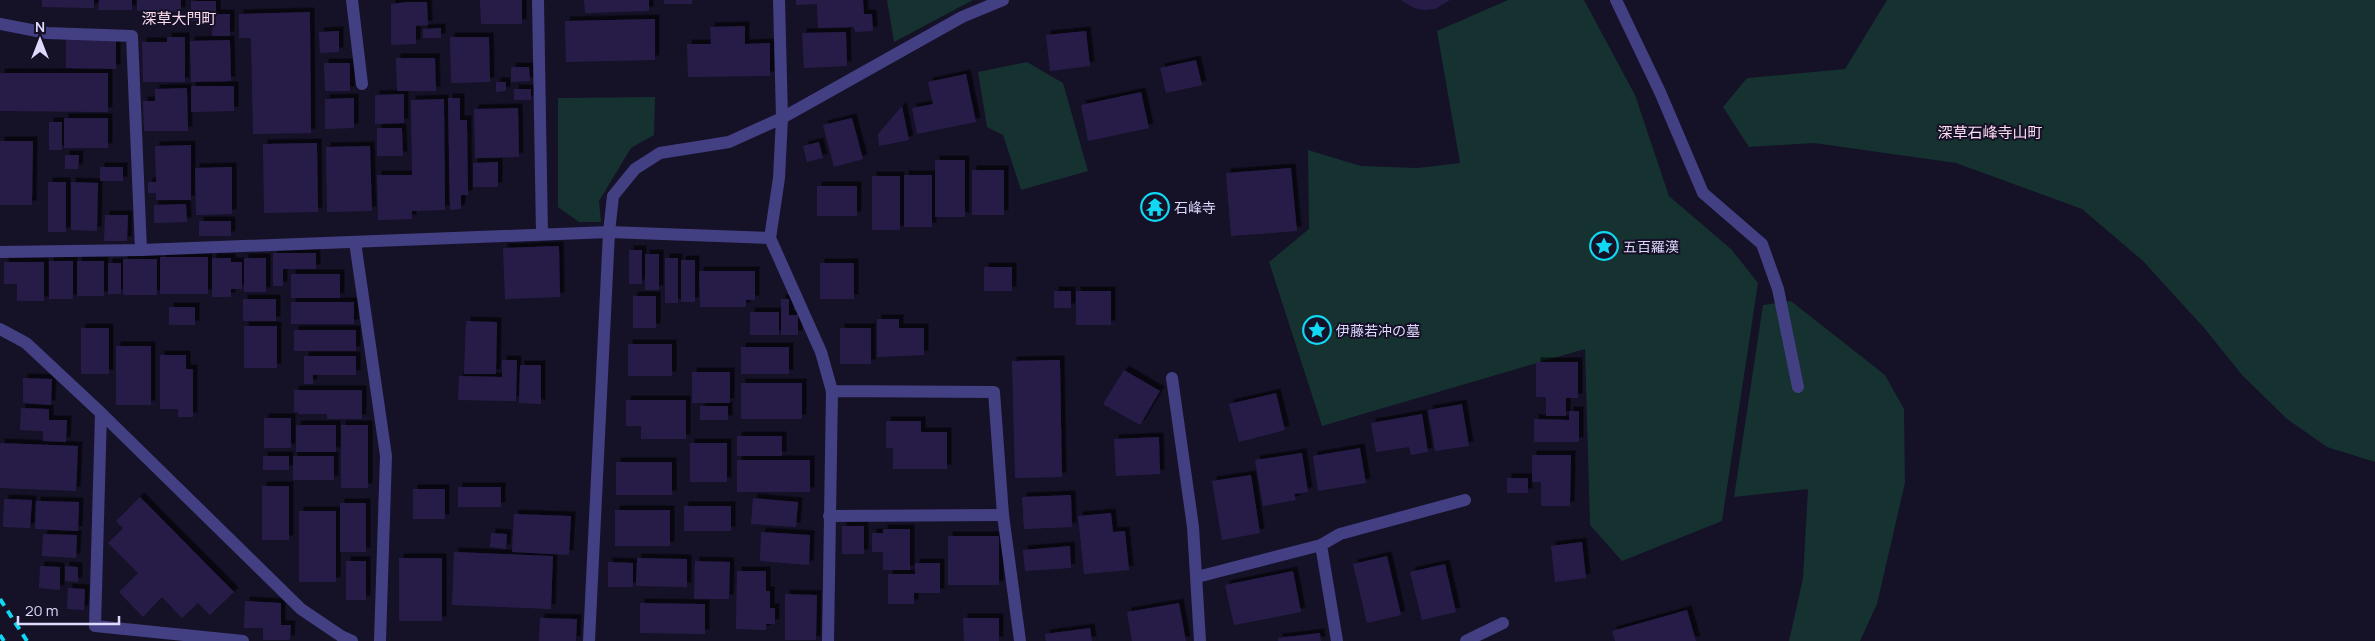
<svg xmlns="http://www.w3.org/2000/svg" width="2375" height="641" font-family="Manrope,'Noto Sans JP',sans-serif">
<style>
.green{fill:#153130}
.building{fill:#271e47;filter:url(#shadow)}
.lines{fill:none;stroke-linecap:round;stroke-linejoin:round}
.service{stroke:#433f83;stroke-width:12}
.minor{stroke:#433f83;stroke-width:12}
.rail{stroke:#10d8f2;stroke-width:4;stroke-dasharray:8 6;stroke-linecap:butt}
.labels{text-anchor:middle;dominant-baseline:central;stroke-width:4;stroke-linejoin:round;paint-order:stroke}
.poi-label{font-size:14px;fill:#ded9fd;stroke:#151127;text-anchor:start}
.neighbourhood-label{font-size:15px;fill:#fddbf0;stroke:#151127}
</style>
<defs>
<filter id="shadow"><feDropShadow dx="4.5" dy="-4.5" stdDeviation="0" flood-color="#0009"/></filter>
</defs>
<rect width="100%" height="100%" fill="#151127"/>
<path class="green" d="M887 0H973L894 42Z
M1508 0H1584L1635 95 1669 196 1732 250 1758 283 1722 521 1622 561 1590 525 1585 349 1322 426 1269 262 1309 229 1308 150 1361 166 1417 168 1460 163 1437 31Z
M1887 0H2375V462L2327 447 2287 419 2242 375 2205 329 2143 261 2082 209 1956 163 1814 143 1749 147 1723 107 1747 78 1845 69Z
M1027 62 1063 83 1088 171 1021 190 1003 135 987 127 978 72Z
M655 97 654 135 631 148 599 201 601 222H579L558 207V98Z
M1791 301 1885 375 1904 409 1905 483 1877 604 1860 641H1789L1803 578 1808 489 1734 497 1763 305Z"/>
<path class="building" d="M42 0H94V8L42 7Z
M99 0H132V10H98Z
M137 0H181V12L137 11Z
M480 0H522V24H481Z
M584 0H649V11L585 13Z
M664 0H692V4H664Z
M796 0H863L864 14H872L873 31 855 32 854 27 818 28 817 4 796 5Z
M1401 0H1450L1435 9 1424 10 1414 8Z
M191 1H216V14H230V36H212L213 21H191Z
M407 2H427L428 25 416 26V44L391 45V4Z
M310 12 311 133 253 134 251 38H239V14Z
M655 19V60L566 62 565 21Z
M745 26V44L770 43V76L688 77 687 44H711L710 27Z
M441 28V38H423V29Z
M339 31V52L320 53 319 32Z
M1086 31 1090 66 1050 71 1046 35Z
M846 32 847 66 804 68 802 33Z
M167 37H185V82H143L142 42H167Z
M450 37H489L490 82 451 83Z
M66 38 116 39V69L66 68Z
M230 40 231 81 191 82 190 41Z
M396 58H435L436 91H397Z
M1196 60 1202 85 1166 93 1160 68Z
M324 63H350V91H325Z
M511 67H529L530 81 511 82Z
M0 73H108V112L0 111Z
M966 74 976 122 917 134 912 108 933 104 928 82Z
M496 82H506V91L496 92Z
M191 86H234V111L191 112Z
M187 88 188 131H144L143 101H155V89Z
M514 89H531V100H514Z
M1141 92 1149 128 1088 141 1081 105Z
M404 94V123L375 124V95Z
M354 98V128L325 129V99Z
M448 98H460V120H467L468 195H461V209L450 210Z
M444 99 445 210 412 211V219L378 220 377 175H412L411 100Z
M902 106 909 140 879 146 878 134Z
M518 108 519 157 475 158 474 109Z
M64 118H108V148H64Z
M852 118 863 159 834 167 823 125Z
M49 122H62V150H49Z
M377 128H402L403 156H377Z
M0 141H33L32 205H0Z
M819 142 823 158 807 162 803 146Z
M317 143 318 212 264 213 263 144Z
M191 145V200H156V193H148V182H156L155 146Z
M370 146 372 211 327 212 326 147Z
M65 155H79L78 169H65Z
M935 160H965V217H935Z
M498 162V187H473V163Z
M100 167H123V181H100Z
M232 167V214L196 215 195 168Z
M1291 168 1297 231 1231 236 1226 173Z
M972 170H1004V215H972Z
M904 175H932V227H904Z
M872 176H900V230H872Z
M48 182H66V232H48Z
M71 182 98 183 97 231 71 230Z
M817 186H857V216H817Z
M186 204 187 222 154 223V205Z
M105 215H128L127 241H104Z
M199 221H231V236H199Z
M559 246 560 297 505 299 503 248Z
M629 250H642V284H629Z
M273 253H316V269H283V286H273Z
M645 254H659V290H645Z
M160 257H208V294H160Z
M212 258H231V262H242V289H231V297H212Z
M244 258H266V292H244Z
M665 258H678V303H665Z
M123 259H157V295H123Z
M681 260H695V302H681Z
M49 261H73V299H49Z
M77 261H104V296H77Z
M4 262H44V301H17V284H4Z
M108 263H121V294H108Z
M820 263H854V299H820Z
M984 267H1012V291H984Z
M699 271H755V300H746V307H700Z
M291 274H340V298H291Z
M1054 291H1071V308H1054Z
M1076 291H1111V325H1076Z
M633 296H656V328H633Z
M243 299H276V321H243Z
M781 299H789V315H798V335H781Z
M291 302H354V324H291Z
M169 307H195V325H169Z
M750 312H779V335H750Z
M877 319H899V328H924V355L877 357Z
M466 321 497 322 496 374H464Z
M244 326H277V368H244Z
M81 328H109V374H81Z
M840 328H871V364H840Z
M294 330H356V351H294Z
M628 344H672V376H628Z
M116 346H151V405H116Z
M741 347H789V374H741Z
M160 355H186V369H193V417H178V409H160Z
M304 356H356V375H313V384H304Z
M502 360H517L516 401 458 400 459 376 502 377Z
M1060 360 1062 477 1015 478 1012 361Z
M1536 362H1578V398H1566V416H1546V397H1536Z
M520 365H541V404L519 403Z
M1124 370 1160 391 1140 425 1103 404Z
M692 372H730V403H692Z
M23 378 52 379 51 405 23 403Z
M741 383H802V419H741Z
M294 390H362V419H327V414H298V412H294Z
M1276 393 1285 430 1239 442 1229 404Z
M626 400H686V439H641V426H626Z
M1462 404 1469 446 1435 451 1428 410Z
M700 406H728V420H700Z
M21 408 49 409V420H67L66 442 43 441V431L20 430Z
M1569 411H1579V442H1534V419L1569 420Z
M1422 414 1428 452 1411 455 1409 447 1376 452 1371 423Z
M264 418H291V448H264Z
M886 421H921V432H947V469H893V448H886Z
M296 425H336V452H296Z
M341 425H368V488H341Z
M737 436H782V456H737Z
M1159 437 1160 474 1116 476 1114 439Z
M0 443 78 446 76 491 0 488Z
M690 443H727V482H690Z
M1360 448 1366 483 1318 491 1313 456Z
M1302 453 1308 492 1294 494 1296 500 1263 506 1255 460Z
M1532 455H1571L1570 506H1541V482H1532Z
M263 456H289V470H263Z
M293 456H334V480H293Z
M737 460H810V492H737Z
M616 462H672V495H616Z
M1251 475 1260 533 1222 540 1212 481Z
M1507 478H1528V493H1507Z
M262 486H289V540H262Z
M458 487H501V507H458Z
M413 489H445V519H413Z
M1071 495 1072 527 1024 529 1022 497Z
M140 497 234 592 210 615 198 603 182 618 162 597 143 617 119 592 138 573 108 543 123 528 116 521Z
M753 498 798 502 796 527 751 524Z
M4 499 32 500 30 528 3 527Z
M36 501 79 502 78 531 35 529Z
M340 503H366V552H340Z
M684 506H731V531H684Z
M615 510H670V546H615Z
M299 511H336V582H299Z
M1111 513 1113 532 1125 531 1129 570 1084 574 1078 516Z
M514 514 571 516 569 555 512 552Z
M842 526H864V554H842Z
M883 529H910V570H883V552H872V533H883Z
M761 532 810 535 809 565 760 561Z
M491 533 507 534 506 549 490 547Z
M43 534 77 535 76 558 42 556Z
M948 536H999V585H948Z
M1582 542 1586 578 1555 582 1551 546Z
M1070 546 1071 568 1025 571 1023 550Z
M454 552 553 556 551 609 452 605Z
M1387 556 1401 615 1367 623 1353 564Z
M399 558H442V621H399Z
M637 558 687 559V587L636 586Z
M346 561H366V600H346Z
M695 561 730 562 729 599H694Z
M608 562 633 563V587H608Z
M915 563H940V593H914V604H888V574H915Z
M1445 564 1456 612 1422 620 1410 572Z
M40 566 60 567V590L39 588Z
M65 566 78 567V582L65 581Z
M737 571H766V591H770V608H775V624H766V630L736 629Z
M1293 571 1301 612 1234 625 1225 585Z
M68 588 85 589 84 610 67 609Z
M785 594 817 595 816 640H785Z
M245 601 281 603V625H291L290 640H263V628H244Z
M640 603 705 604V634L640 633Z
M1179 603 1186 641H1132L1127 612Z
M1687 610 1696 641H1615L1612 631Z
M540 618 577 619 576 641H539Z
M963 618H999V641H964Z
M1090 628 1092 641H1046L1045 634Z
M1320 633 1321 641H1278V638Z"/>
<g class="lines">
<path class="service" d="M352 0 362 84
M538 0 542 234
M779 0 782 118
M1616 0 1660 92 1703 193 1762 244 1778 289 1798 387
M0 24 47 33 132 36 141 250
M0 252 141 250 609 232
M829 516 1003 515
M1321 545 1337 641
M1197 577 1321 545 1340 534 1465 500
M95 626 243 641"/>
<path class="minor" d="M782 118 779 178 770 238 821 352 832 391 828 641
M609 232 770 238
M355 242 386 456 380 641
M0 329 26 343 101 413 301 609 341 636 352 641
M1172 378 1193 527 1200 641
M832 391 994 392 1003 515 1020 641
M95 626 101 413
M589 641 609 232 613 196 635 169 660 153 729 142 782 118 962 17 1003 0
M1466 641 1503 623"/>
<path class="rail" d="M0 599 27 641
M0 635 4 641"/>
</g>
<defs>
<symbol id="temple-ring" viewBox="-11 -11 22 22"><circle r="9.5" fill="#151127" stroke="#10d8f2" stroke-width="1.5"/><path d="M0-6L5-2H3V0L6.5 2.5H4V6H1.5V3h-3V6H-4V2.5H-6.5L-3 0V-2H-5Z" fill="#10d8f2"/></symbol>
<symbol id="sight-ring" viewBox="-11 -11 22 22"><circle r="9.5" fill="#151127" stroke="#10d8f2" stroke-width="1.5"/><path d="M0-6L1.8-2.2L6-1.7L2.9 1.2L3.7 5.4L0 3.3L-3.7 5.4L-2.9 1.2L-6-1.7L-1.8-2.2Z" fill="#10d8f2"/></symbol>
</defs>
<g fill-rule="evenodd">
<use href="#temple-ring" x="1139" y="191" width="32" height="32"/>
<use href="#sight-ring" x="1588" y="230" width="32" height="32"/>
<use href="#sight-ring" x="1301" y="314" width="32" height="32"/>
</g>
<g class="labels">
<g class="poi-label">
<text x="1174" y="207">石峰寺</text>
<text x="1623" y="246">五百羅漢</text>
<text x="1336" y="330">伊藤若冲の墓</text>
</g>
<g class="neighbourhood-label">
<text x="179" y="18">深草大門町</text>
<text x="1990" y="132">深草石峰寺山町</text>
</g>
</g>
<g transform="translate(40 40)" stroke="#151127" stroke-width="4" paint-order="stroke">
<path d="M0-4L9 19L0 12L-9 19Z" fill="#ded9fd"/>
<text y="-8" font-size="14" font-weight="bold" text-anchor="middle" fill="#ded9fd">N</text>
</g>
<path d="M18 616v8h101v-8" fill="none" stroke="#ded9fd" stroke-width="2.5"/>
<text x="25" y="616" font-size="15" fill="#ded9fd" stroke="#151127" stroke-width="4" paint-order="stroke">20 m</text>
</svg>
